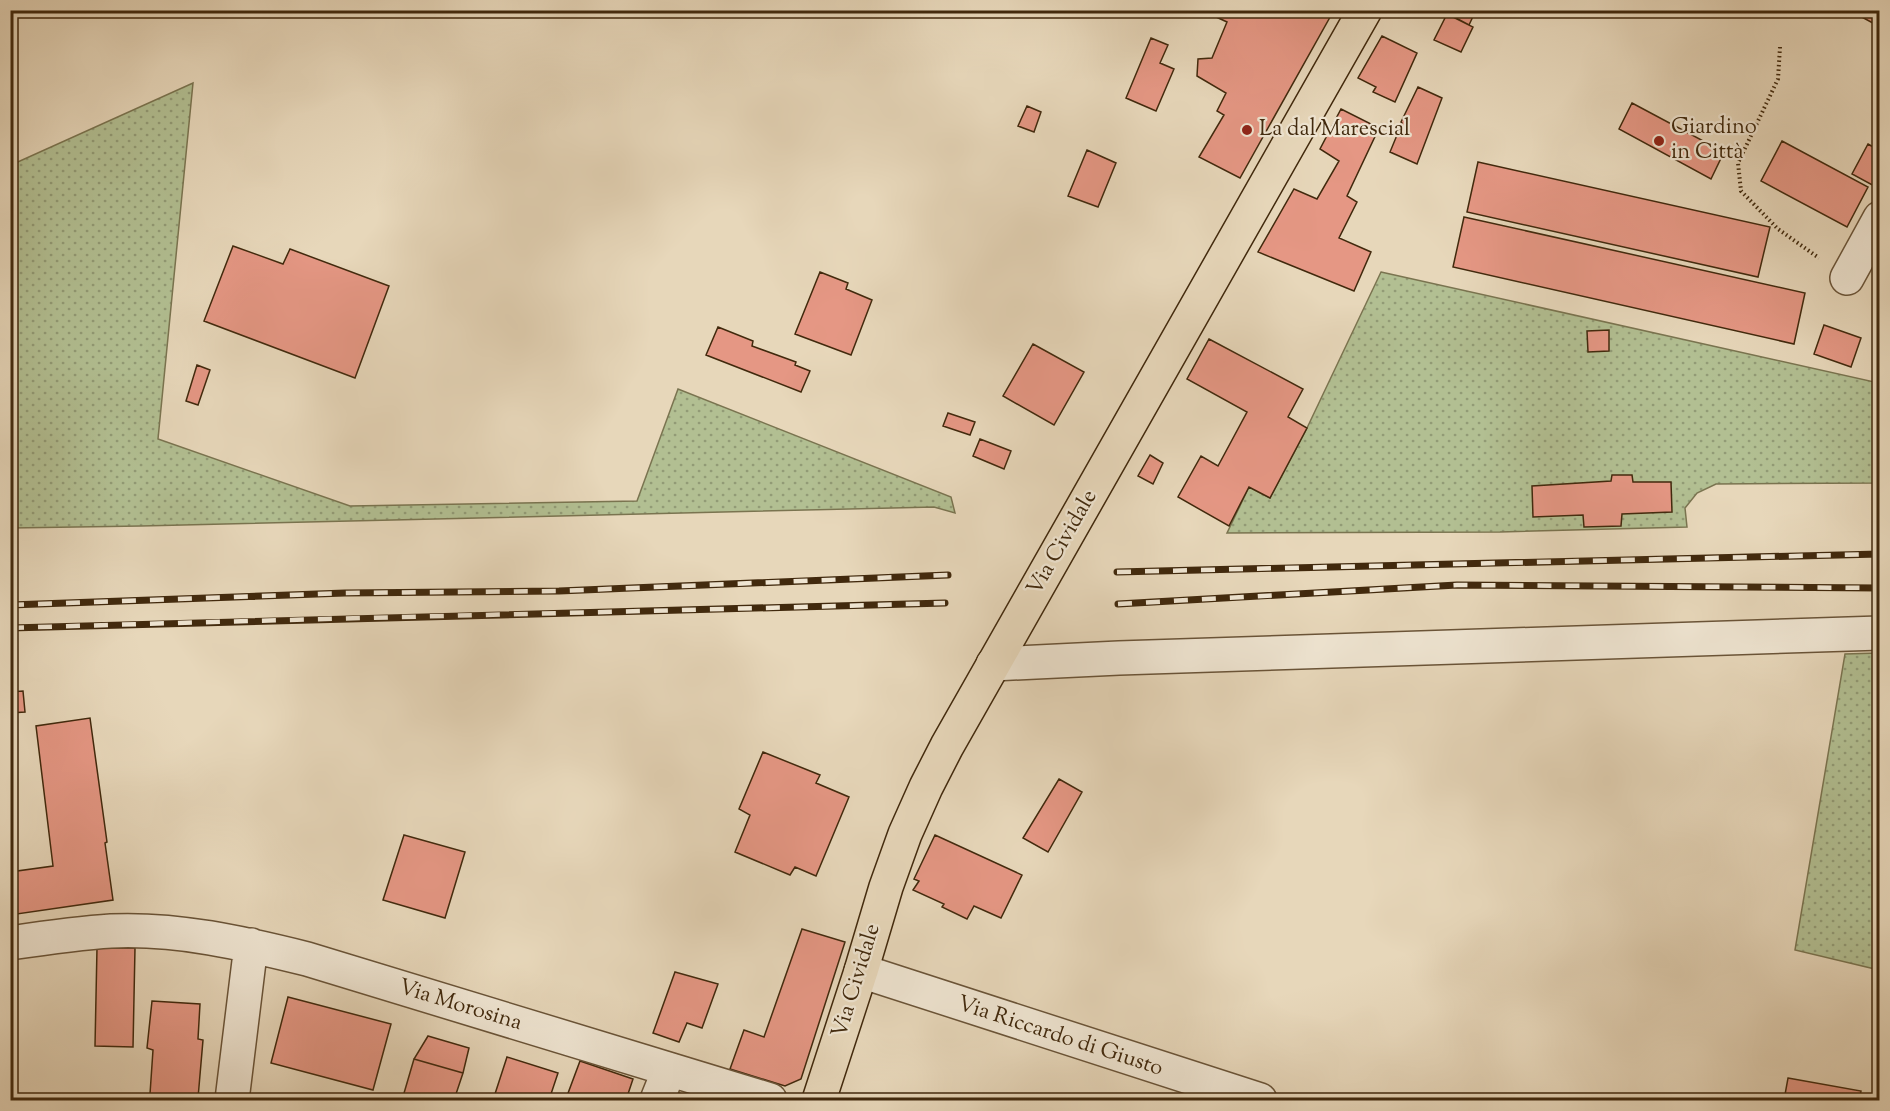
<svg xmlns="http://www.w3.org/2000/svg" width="1890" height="1111" font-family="'Sorts Mill Goudy',serif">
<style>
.grass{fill:url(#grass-dots);stroke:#7a7450;stroke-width:1.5}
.building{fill:#e59784;stroke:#41290d;stroke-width:1.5}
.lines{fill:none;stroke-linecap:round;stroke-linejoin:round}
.minor-casing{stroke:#6a5438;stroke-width:36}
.major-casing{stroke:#41290d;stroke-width:36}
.path{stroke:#41290d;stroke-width:4;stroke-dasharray:1.5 3;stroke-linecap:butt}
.minor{stroke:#efe5d2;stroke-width:33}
.major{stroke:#e7d7ba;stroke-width:33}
.rail-casing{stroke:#41290d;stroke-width:7}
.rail{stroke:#efe5d2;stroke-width:4.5;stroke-dasharray:14;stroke-linecap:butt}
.poi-dot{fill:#8f2418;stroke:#efe5d2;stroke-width:2}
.labels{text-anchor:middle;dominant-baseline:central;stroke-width:4.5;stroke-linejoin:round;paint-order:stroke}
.poi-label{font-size:22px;fill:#41290d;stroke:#efe5d2;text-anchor:start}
.street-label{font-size:22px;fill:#41290d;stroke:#efe5d2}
</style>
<defs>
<pattern id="grass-dots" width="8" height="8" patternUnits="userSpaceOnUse" patternTransform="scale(1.5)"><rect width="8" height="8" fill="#b2bf92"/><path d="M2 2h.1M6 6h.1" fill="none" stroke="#929b76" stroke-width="1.8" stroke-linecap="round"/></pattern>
</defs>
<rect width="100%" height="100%" fill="#e7d7ba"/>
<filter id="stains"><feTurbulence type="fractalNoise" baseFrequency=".00333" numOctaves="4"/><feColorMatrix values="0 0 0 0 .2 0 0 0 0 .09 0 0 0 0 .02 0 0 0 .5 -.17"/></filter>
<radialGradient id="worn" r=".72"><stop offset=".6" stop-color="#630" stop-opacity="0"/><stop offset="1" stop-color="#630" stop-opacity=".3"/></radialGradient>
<path class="grass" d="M193 83 158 439 350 506 637 501 678 389 951 497 955 513 934 507 141 526 11 528V165Z
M1381 272 1879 383 1880 433 1876 483 1716 484 1697 493 1685 508 1687 527 1500 532 1227 533 1249 487 1270 498 1307 428Z
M1879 653H1880L1879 970 1795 950 1845 654Z"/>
<path class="building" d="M1201 10H1334L1240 178 1199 157 1224 115 1217 111 1226 93 1197 76 1198 59 1212 58 1227 22Z
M1441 10H1476L1469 25Z
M1849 10H1880V27Z
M1447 14 1473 27 1461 52 1434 40Z
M1382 36 1417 53 1395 102 1373 92 1376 87 1358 78Z
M1151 38 1168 45 1160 63 1174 69 1156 111 1126 98Z
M1418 87 1442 98 1417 164 1390 152 1402 123 1401 122Z
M1632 103 1724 152 1711 179 1619 129Z
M1027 106 1041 112 1034 132 1018 126Z
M1341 109 1379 128 1347 196 1357 202 1339 238 1371 252 1354 291 1258 252 1294 189 1317 199 1339 161 1320 149Z
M1782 141 1868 187 1847 227 1761 181Z
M1868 144 1880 151V179L1876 187 1852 174Z
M1087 150 1116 163 1098 207 1068 196Z
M1478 162 1770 227 1758 277 1467 212Z
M1464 217 1805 293 1794 344 1453 267Z
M233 246 283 264 290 249 389 286 355 378 204 321Z
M820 272 848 283 846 289 872 300 851 355 795 334Z
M1824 325 1861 338 1851 367 1814 354Z
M718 327 753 341 752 346 796 362 795 365 810 371 801 392 706 355Z
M1609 330V351L1588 352 1587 331Z
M1209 339 1303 389 1288 417 1307 428 1270 498 1249 487 1229 526 1178 497 1201 456 1218 466 1247 412 1187 379Z
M1033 344 1084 372 1054 425 1003 396Z
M197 365 210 370 198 405 186 401Z
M948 413 975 422 970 435 943 426Z
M980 439 1011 451 1004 469 973 456Z
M1150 455 1163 463 1153 484 1138 476Z
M1612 475H1632L1633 482H1671L1672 512 1622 514 1621 526 1584 527 1583 515 1533 517 1532 486 1611 481Z
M23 691 25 712 10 713V692Z
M90 718 107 842 105 843 113 900 10 915V872L53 866 36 726Z
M763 752 820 775 816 783 849 797 816 876 795 867 790 875 735 852 750 815 739 809Z
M1059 779 1082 792 1048 852 1023 838Z
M404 835 465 852 445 918 383 900Z
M935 835 1022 875 1001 918 974 906 967 919 942 907 944 904 913 890 919 881 914 879Z
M802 929 845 942 801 1079 785 1086 730 1069 744 1030 764 1037Z
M97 948H135L133 1047 95 1046Z
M675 972 718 984 702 1028 687 1023 679 1042 653 1033Z
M288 997 391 1024 373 1090 271 1063Z
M152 1001 200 1004 198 1039 203 1040 198 1098 150 1094 153 1050 147 1048Z
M428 1036 469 1048 463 1073 414 1059Z
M507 1057 558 1073 549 1100H493Z
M10 1058 16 1087 10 1089Z
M414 1059 463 1073 454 1100H402Z
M580 1061 633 1079 626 1100H570L571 1098 567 1096Z
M1788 1078 1861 1091 1859 1100H1784Z
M679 1093 701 1100H675Z"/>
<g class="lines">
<defs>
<path id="minor" d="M1847 278 1880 218
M993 664 1119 658 1880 633
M10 943C44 938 78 933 111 931 177 928 243 943 307 959L770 1100
M861 971 1260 1100
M232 1100 251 945
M657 1100 669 1070"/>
<path id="major" d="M819 1100 861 971 886 887 905 834 926 787 947 746 1365 10"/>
</defs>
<use href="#minor" class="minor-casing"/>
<use href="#major" class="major-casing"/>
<path class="path" d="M1780 47 1778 79 1738 163 1741 191 1778 229 1819 258"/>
<use href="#minor" class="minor"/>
<use href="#major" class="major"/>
<defs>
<path id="rail" d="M1117 572 1880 554
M1118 604 1457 585 1880 588
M10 605 345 593 559 591 948 575
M10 628C322 618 634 612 945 603"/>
</defs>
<use href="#rail" class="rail-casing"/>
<use href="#rail" class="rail"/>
</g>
<g class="poi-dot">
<circle cx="1247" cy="130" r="6"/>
<circle cx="1659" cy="141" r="6"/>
</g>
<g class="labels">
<g class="poi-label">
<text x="1671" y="128">Giardino<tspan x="1671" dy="25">in Città</tspan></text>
<text x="1259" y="130">La dal Marescial</text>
</g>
<g class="street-label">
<text transform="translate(1063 543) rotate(-60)">Via Cividale</text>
<text transform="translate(857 981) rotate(-73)">Via Cividale</text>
<text transform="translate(460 1006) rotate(17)">Via Morosina</text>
<text transform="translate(1060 1037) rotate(18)">Via Riccardo di Giusto</text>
</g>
</g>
<rect width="1890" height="1111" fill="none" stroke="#e7d7ba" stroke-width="36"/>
<rect x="12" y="12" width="1866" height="1087" fill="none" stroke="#41290d" stroke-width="3"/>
<rect x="18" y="18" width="1854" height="1075" fill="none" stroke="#41290d" stroke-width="1.5"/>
<rect width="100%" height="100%" filter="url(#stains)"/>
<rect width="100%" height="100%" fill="url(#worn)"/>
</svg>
